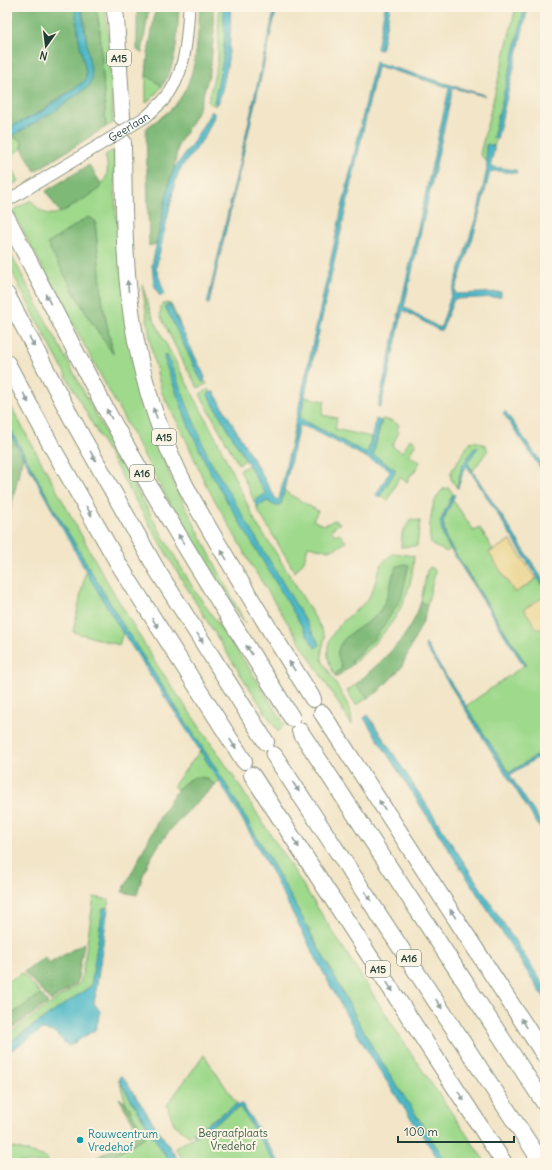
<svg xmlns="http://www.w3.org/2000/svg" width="552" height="1170" font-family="Delius,sans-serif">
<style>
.green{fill:#9fd98c;stroke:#5f8b60;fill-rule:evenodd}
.forest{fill:#7fb978;stroke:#4f7b56}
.sand{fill:#eeda9e;stroke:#868c69}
.water{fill:#4cb8c7;stroke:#367a7e}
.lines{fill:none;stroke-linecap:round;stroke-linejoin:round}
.tertiary-casing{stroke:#88917e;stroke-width:13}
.motorway-casing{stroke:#88917e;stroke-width:18}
.tertiary{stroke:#fff;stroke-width:11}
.motorway{stroke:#fff;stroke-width:16}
.tertiary-bridge-casing{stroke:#88917e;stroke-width:13;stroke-linecap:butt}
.tertiary-bridge{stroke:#fff;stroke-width:11}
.oneway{fill:#8f9e9a}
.culture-dot{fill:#0f9aa8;stroke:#fcf5e5;stroke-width:1.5}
.labels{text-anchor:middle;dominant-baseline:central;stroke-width:4;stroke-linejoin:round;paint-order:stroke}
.shield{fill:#fcf5e5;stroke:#617469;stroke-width:1}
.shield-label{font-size:10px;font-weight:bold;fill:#1f3d34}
.street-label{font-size:11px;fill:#1f3d34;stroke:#fcf5e5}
.park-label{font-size:11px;fill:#395c46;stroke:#fcf5e5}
.culture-label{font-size:11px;fill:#0d838f;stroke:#fcf5e5;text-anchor:start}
</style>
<rect width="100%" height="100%" fill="#fcf5e5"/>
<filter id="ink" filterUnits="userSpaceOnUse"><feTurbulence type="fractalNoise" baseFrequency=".025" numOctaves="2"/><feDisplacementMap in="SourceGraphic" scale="8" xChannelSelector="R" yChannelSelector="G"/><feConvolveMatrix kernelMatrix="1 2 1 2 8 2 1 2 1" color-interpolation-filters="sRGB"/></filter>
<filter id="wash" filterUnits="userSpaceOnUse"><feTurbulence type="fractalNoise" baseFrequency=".012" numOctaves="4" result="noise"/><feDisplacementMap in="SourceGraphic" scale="16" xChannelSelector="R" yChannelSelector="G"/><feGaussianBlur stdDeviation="0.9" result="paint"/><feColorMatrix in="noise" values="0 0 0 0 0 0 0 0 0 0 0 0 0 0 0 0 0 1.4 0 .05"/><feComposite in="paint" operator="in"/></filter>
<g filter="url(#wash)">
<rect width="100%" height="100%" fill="#f2e5c8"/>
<path class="green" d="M96 7H105L111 64 113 123 106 127 100 30Z
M219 7H223L225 35 223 59 214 102 216 104 215 106 208 102 218 60Z
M516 7H526L493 138 497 139 494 146 487 145 486 146 487 162 480 154Z
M146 75 162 86 154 96 146 103Z
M11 136 22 141V148L14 154 11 165 19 181 7 188V139Z
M114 150 116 215 149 416 170 476 245 623 210 570 175 513 12 211 31 200C48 224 61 213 80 201 100 188 113 181 105 155ZM95 221 103 305 113 353 90 320 72 289Z
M7 247 113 447 160 531 193 588 249 668 285 725 278 732C178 581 89 424 7 262Z
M142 284 150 311 164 340 218 442 256 523 276 553 320 626 325 637 322 650V660L347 703 351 714 352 725 250 563 229 525 205 483 184 435 162 393 152 352Z
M166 303 171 304 180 324H179L170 305 165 306 200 378 205 381 207 384 198 388 183 362 160 315 161 306Z
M209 389 211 392 208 395 246 460 238 464 200 394Z
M305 397 325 401 322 415 337 418 335 429 371 437 368 452 366 453C344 443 324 430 302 420L300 418Z
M7 399 101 571 155 662 226 765 408 1049 486 1163H447L374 1050 279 875 224 781 124 627 53 507 7 423Z
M382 419 392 421 399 425 397 430 399 432 392 446 402 452 410 439 416 443 409 455 420 462 413 474H411L407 482 399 477 388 501 380 496 396 470 373 456Z
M475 441 485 445 488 450 473 471 467 462 478 447 462 466 457 488 451 479V472L470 442Z
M249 465 265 493 264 495 254 501 240 470Z
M449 488 453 494C441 519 435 522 450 549L447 552 432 545C427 538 431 512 434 503 436 498 439 493 443 489Z
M284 491 318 511 313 520C324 526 324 526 334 520L340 523 331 530 335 535 339 533 346 542C329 554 327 550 308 546L304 561 295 572 257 509V507L267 501 281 504Z
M453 500 474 531 480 528 493 550 489 552 515 593 538 578 545 589V596L524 609 538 629 545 625V750L509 773 466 706 526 664 446 539 443 521Z
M411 519 420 521 417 546 401 547 402 533Z
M394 553 414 556C411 607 388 631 353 664L351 661 360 653 400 599 409 565 393 573C391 587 387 602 378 613 367 627 335 636 338 656 339 660 341 664 342 668L336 673V678C321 651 327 635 349 616 356 610 364 605 369 597 380 579 373 566 394 553Z
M430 567 434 569 435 573 427 605 421 601 427 571Z
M86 569 123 632 119 645 73 632Z
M355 685 368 698 356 705 347 691Z
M200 751 219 780 215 785C201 772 188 778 177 790L174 787V785Z
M94 897 109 900 108 908H103L91 986 7 1044V1035L81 982Z
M22 973 41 994 7 1017V982Z
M204 1055 237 1104 189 1135 174 1124 167 1105Z
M119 1080 170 1163H118L114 1155 145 1136 126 1103Z
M240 1107 275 1163H185L175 1148 195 1136Z
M7 1146 46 1157 50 1163H7Z"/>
<path class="forest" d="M7 7H75L79 39 86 72V80C78 86 70 91 62 96 44 108 30 121 8 128L7 126Z
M81 7H96L100 30 106 127 35 171 22 148V141L11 136 56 110 90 85 85 24Z
M137 7H149L142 53 137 50Z
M156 7H179C177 34 178 63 162 86L146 75 148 54Z
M200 7H213L214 32 210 72 199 108 190 125 178 145 174 169 170 180 156 244 149 246 146 128C154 122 162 117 169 111 198 85 197 42 200 7Z
M89 165 102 185 97 191 60 213 46 191Z
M88 217 91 218 95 221 103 305 113 354 90 320 47 244Z
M7 432 11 434 23 456 9 516 7 515Z
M405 564 409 565 401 599 385 624 374 639 351 660 353 664 337 677 336 673 342 668C341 664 339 660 338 656 335 635 368 627 379 612 390 598 389 581 397 566Z
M421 601 427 605 424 619 401 668 378 692 368 698 355 685C381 661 412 637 421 601Z
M195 777 206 778 215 785C179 820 149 844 137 895L122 892 161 815 172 797 181 786 189 780Z
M84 943 77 983 51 1001 24 972 45 957 50 963Z
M41 994 48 1003 7 1032V1017Z
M119 1098 126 1103 145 1137 100 1163H78L83 1161H91L139 1133Z"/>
<path class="sand" d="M510 540 536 579 515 593 489 553Z
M545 596V625L538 630 524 609Z"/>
<path class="water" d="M75 7H81L92 77 90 85 56 110 7 139V126L8 128 41 112 86 80V72L79 39Z
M223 7H230C232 40 228 72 218 104L214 102 223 59 225 35Z
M275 7H277L209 304H207Z
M385 7H390L381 50 377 49Z
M525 7H527L528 8 497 139 493 138Z
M375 62 484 95V96L453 88 404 307 438 327H441L478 211 487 169 486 146 487 144 494 146C495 152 491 159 491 165L493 167 516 170 517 173 494 171 490 172 474 234 455 291 456 294H458L501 292V297L454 299 442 330H438L403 310 381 407H378L449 89 448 87 378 66 377 67 300 418 302 420C324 430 344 443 366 453L368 452 376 419 381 421 373 455 396 470 379 497 376 495 390 471 389 469 311 429 299 425 281 504 279 506H275L267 501 257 507 254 501 264 495 265 493 208 395 209 393 214 392 276 499 278 500 279 499 340 217Z
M211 112H213L215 114C210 127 204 139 195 150 188 160 180 166 176 179L156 268 164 292V294L161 296 159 295 154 284 152 265 170 180 174 169 194 141Z
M167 305H170L205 377 204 382H202L200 378 165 306Z
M167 355 209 459 320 645 315 648 212 476 190 429 166 365 164 356Z
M505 411 545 468 544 472H543L503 413Z
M7 423 53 507 124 627 224 781 279 875 374 1050 447 1163H441C413 1122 385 1080 359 1037 316 964 282 887 239 814 203 752 162 694 123 633 81 567 46 496 7 428Z
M475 447H478L468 462V464L533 564 545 583V589L467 466 464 469 458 488H457L462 466Z
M453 494 455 495 443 521 446 539 526 665 524 666 444 539 440 522Z
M426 644 509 773 545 750V753L510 775 545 829V836L425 646Z
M368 715 545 987V999L364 718Z
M103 908H108L95 998 94 1003 100 1011V1016L95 1030 69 1046 67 1045 54 1032 42 1030 7 1053V1044L91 986Z
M120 1076 123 1077 180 1163H170L119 1080Z
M237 1104H242L280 1163H275L240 1107 195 1136 193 1133Z"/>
</g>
<g filter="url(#ink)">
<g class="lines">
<defs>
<path id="tertiary" d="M163 101C186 76 187 39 189 7
M7 201 88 152"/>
<path id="motorway" d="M114 7 116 18 122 117
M123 142C124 208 123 275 136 341 144 383 157 425 175 464 190 498 210 530 229 562 256 608 284 653 313 699
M7 218C41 284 74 350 109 415 166 518 229 618 292 718
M7 295 71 417 157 570 266 742
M7 363 52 447 118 563 244 761
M322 713 545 1056
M300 731 545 1104
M274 755 542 1163
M252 775 504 1163"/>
</defs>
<use href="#tertiary" class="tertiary-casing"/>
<use href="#motorway" class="motorway-casing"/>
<use href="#tertiary" class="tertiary"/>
<use href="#motorway" class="motorway"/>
<defs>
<g id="tertiary-bridge">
<path id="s1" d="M88 152 147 116 163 101"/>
</g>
</defs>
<use href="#tertiary-bridge" class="tertiary-bridge-casing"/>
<use href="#tertiary-bridge" class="tertiary-bridge"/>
</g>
<defs><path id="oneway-solid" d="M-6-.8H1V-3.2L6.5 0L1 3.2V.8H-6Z"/></defs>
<g class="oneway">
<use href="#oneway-solid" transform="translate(128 286) rotate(-96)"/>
<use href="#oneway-solid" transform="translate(48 299) rotate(-117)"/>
<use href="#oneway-solid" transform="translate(32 342) rotate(62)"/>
<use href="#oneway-solid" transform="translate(26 398) rotate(62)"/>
<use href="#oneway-solid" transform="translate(155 413) rotate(-111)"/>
<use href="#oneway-solid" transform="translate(109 414) rotate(-119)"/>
<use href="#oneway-solid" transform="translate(93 456) rotate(61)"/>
<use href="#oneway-solid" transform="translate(89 511) rotate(60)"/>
<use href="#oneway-solid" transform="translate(181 539) rotate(-121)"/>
<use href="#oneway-solid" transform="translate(224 555) rotate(-121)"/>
<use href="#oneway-solid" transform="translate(155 623) rotate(58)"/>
<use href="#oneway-solid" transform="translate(200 638) rotate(58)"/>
<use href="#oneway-solid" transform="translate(249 650) rotate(-123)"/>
<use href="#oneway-solid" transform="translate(292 666) rotate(-122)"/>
<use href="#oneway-solid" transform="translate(233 744) rotate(57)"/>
<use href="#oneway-solid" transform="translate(296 787) rotate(56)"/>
<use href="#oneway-solid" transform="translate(382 805) rotate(-123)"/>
<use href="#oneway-solid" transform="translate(296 843) rotate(57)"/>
<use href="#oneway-solid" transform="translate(368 896) rotate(56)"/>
<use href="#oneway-solid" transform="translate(453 914) rotate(-123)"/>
<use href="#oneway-solid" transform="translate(390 987) rotate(57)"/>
<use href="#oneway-solid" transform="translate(439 1004) rotate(57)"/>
<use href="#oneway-solid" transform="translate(524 1023) rotate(-123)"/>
<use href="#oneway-solid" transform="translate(461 1096) rotate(57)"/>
</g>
</g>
<circle class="culture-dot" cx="80" cy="1140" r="4"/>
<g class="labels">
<g class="shield">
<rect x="107" y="50" width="24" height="16" rx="3"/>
<rect x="152" y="429" width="24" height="16" rx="3"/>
<rect x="130" y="465" width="24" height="16" rx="3"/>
<rect x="397" y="950" width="24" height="16" rx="3"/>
<rect x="366" y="961" width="24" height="16" rx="3"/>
</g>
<g class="shield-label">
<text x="119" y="58">A15</text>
<text x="164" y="437">A15</text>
<text x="142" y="473">A16</text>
<text x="409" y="958">A16</text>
<text x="378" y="969">A15</text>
</g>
<g class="street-label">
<text stroke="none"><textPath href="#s1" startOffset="48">Geerlaan</textPath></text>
</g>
<g class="park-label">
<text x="233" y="1133">Begraafplaats<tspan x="233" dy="13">Vredehof</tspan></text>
</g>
<g class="culture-label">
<text x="88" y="1134">Rouwcentrum<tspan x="88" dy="13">Vredehof</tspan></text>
</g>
</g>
<rect width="552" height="1170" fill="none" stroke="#fcf5e5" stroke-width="24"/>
<g transform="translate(46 46) rotate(194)" stroke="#fcf5e5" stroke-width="3" paint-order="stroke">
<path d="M0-3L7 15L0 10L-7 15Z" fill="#1f3d34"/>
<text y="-6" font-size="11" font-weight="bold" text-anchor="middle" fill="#1f3d34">N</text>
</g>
<path d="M398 1136v6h116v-6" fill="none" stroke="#1f3d34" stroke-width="2"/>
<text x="404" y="1136" font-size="12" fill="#1f3d34" stroke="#fcf5e5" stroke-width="3" paint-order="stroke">100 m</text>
</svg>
